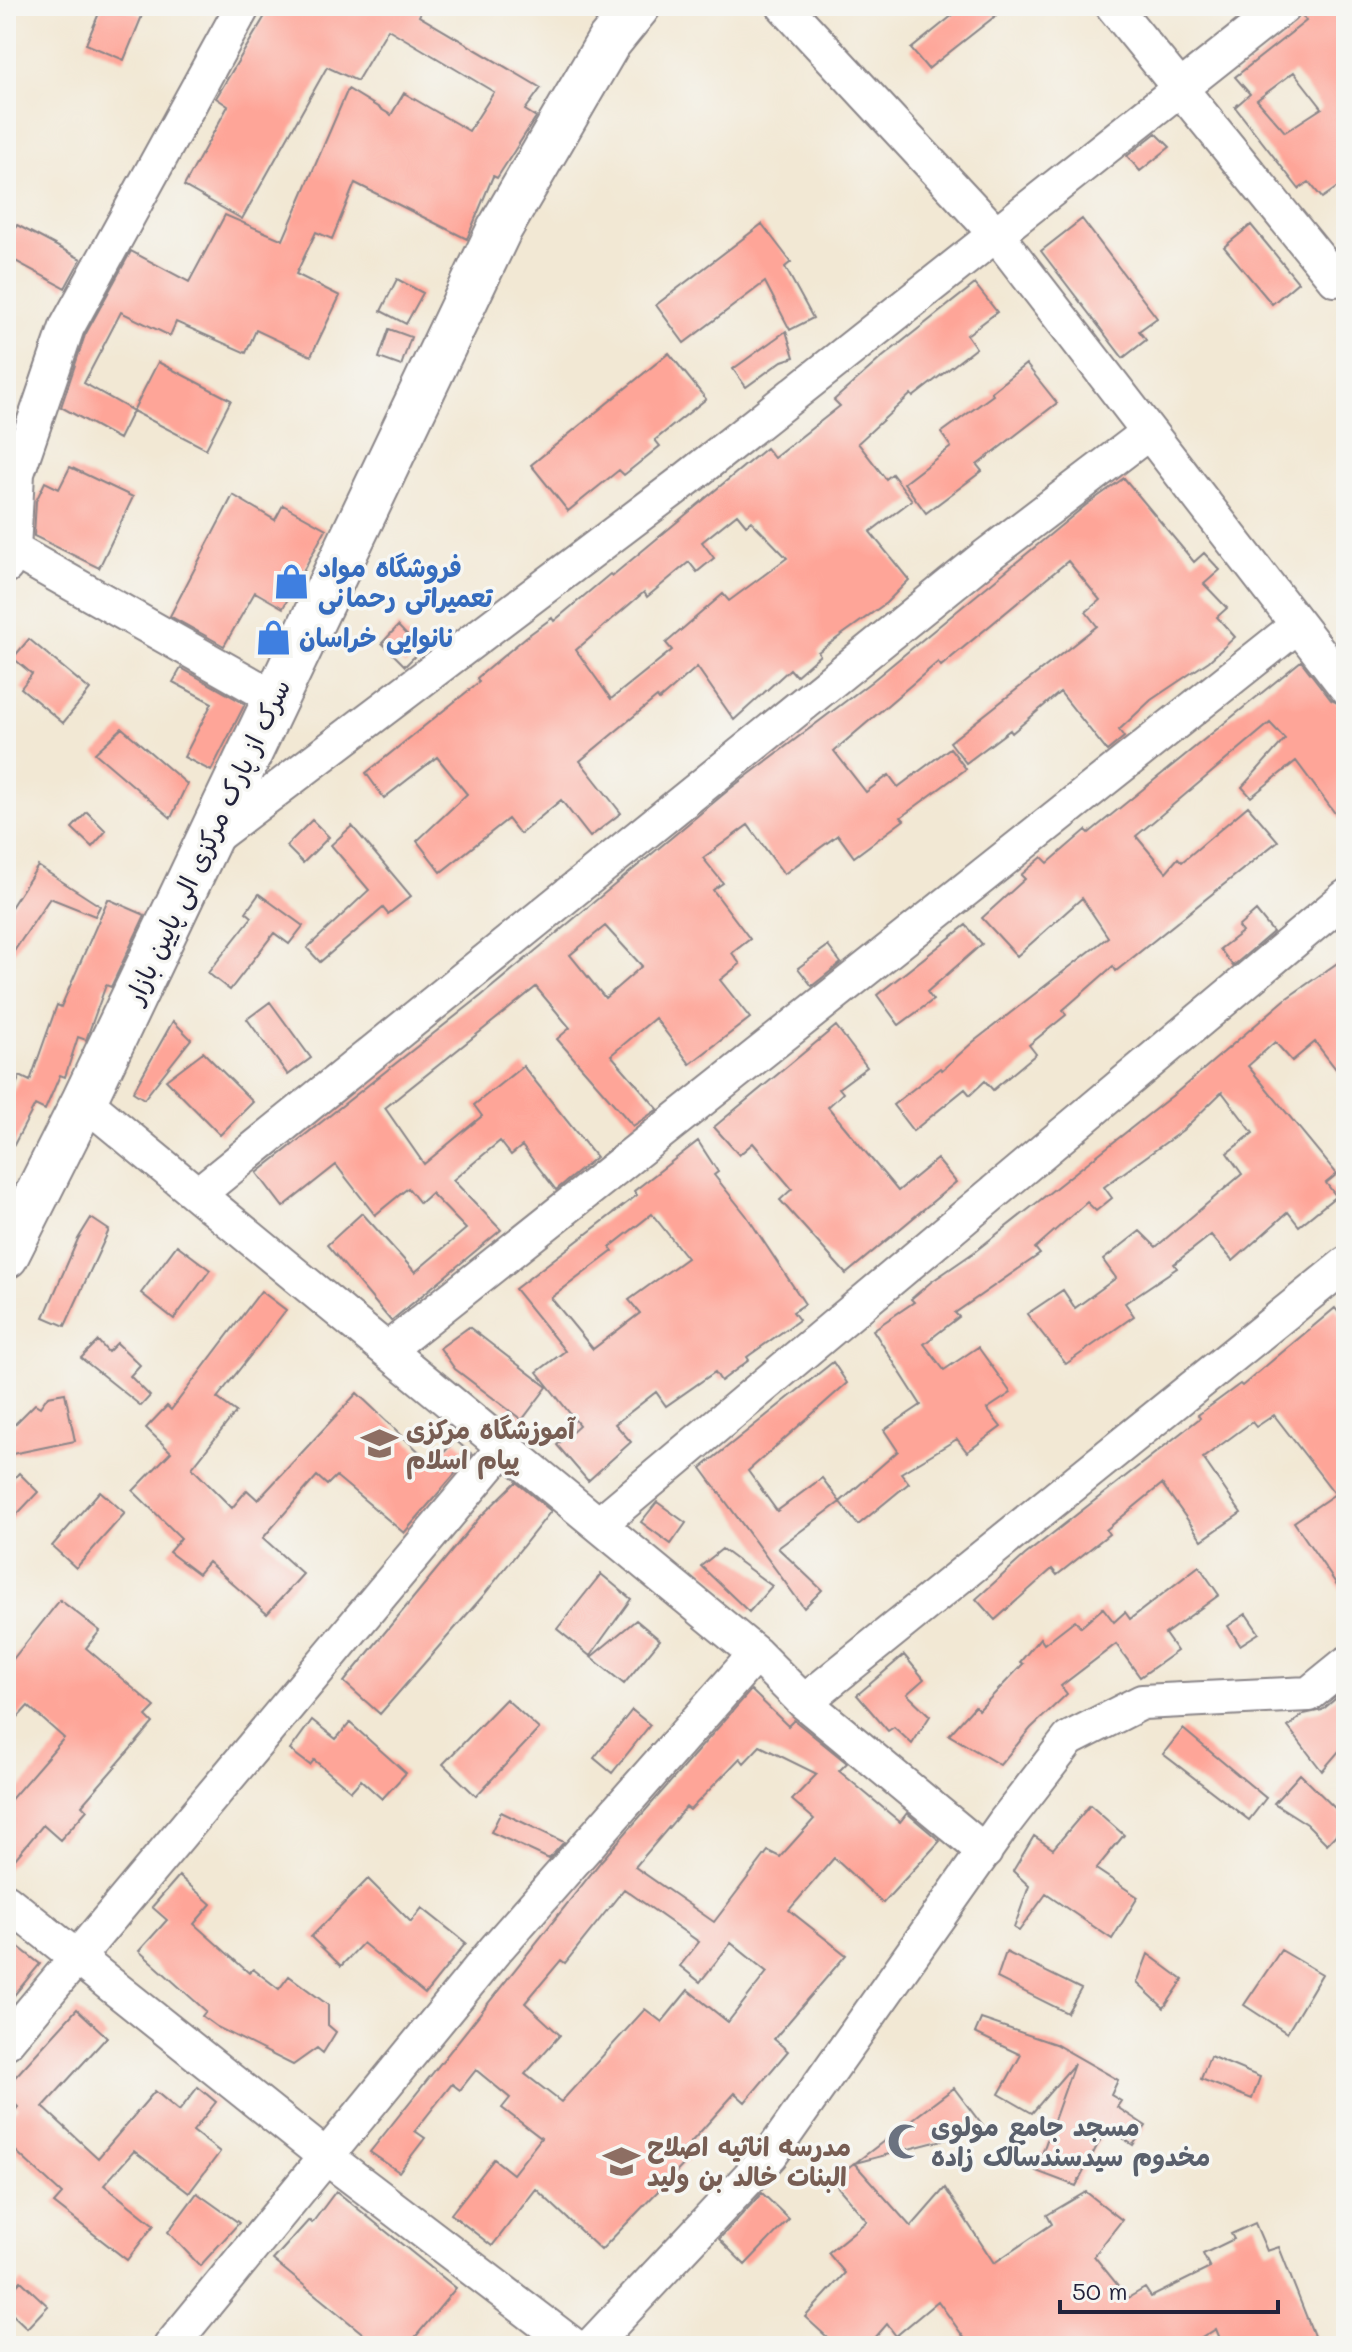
<svg xmlns="http://www.w3.org/2000/svg" width="1352" height="2352" font-family="Mali,'Playpen Sans Arabic',sans-serif">
<style>
.building{fill:#fea598;fill-rule:evenodd}
.lines{fill:none;stroke-linecap:round;stroke-linejoin:round}
.minor-casing{stroke:#8a8588;stroke-width:38}
.major-casing{stroke:#8a8588;stroke-width:48}
.minor{stroke:#fff;stroke-width:34}
.major{stroke:#fff;stroke-width:44}
.labels{text-anchor:middle;dominant-baseline:central;stroke-width:7;stroke-linejoin:round;paint-order:stroke}
.shop-label{font-size:26px;font-weight:bold;fill:#366cbe;stroke:#f6f6f2;text-anchor:start}
.street-label{font-size:26px;fill:#22223b;stroke:#f6f6f2}
.education-label{font-size:26px;font-weight:bold;fill:#785e54;stroke:#f6f6f2;text-anchor:start}
.worship-label{font-size:26px;font-weight:bold;fill:#5b616d;stroke:#f6f6f2;text-anchor:start}
</style>
<rect width="100%" height="100%" fill="#f6f6f2"/>
<filter id="ink" filterUnits="userSpaceOnUse"><feTurbulence type="fractalNoise" baseFrequency=".0125" numOctaves="2"/><feDisplacementMap in="SourceGraphic" scale="16" xChannelSelector="R" yChannelSelector="G"/><feConvolveMatrix kernelMatrix="1 2 1 2 8 2 1 2 1" color-interpolation-filters="sRGB"/></filter>
<filter id="wash" filterUnits="userSpaceOnUse"><feTurbulence type="fractalNoise" baseFrequency=".006" numOctaves="4" result="noise"/><feDisplacementMap in="SourceGraphic" scale="32" xChannelSelector="R" yChannelSelector="G"/><feGaussianBlur stdDeviation="1.8" result="paint"/><feColorMatrix in="noise" values="0 0 0 0 0 0 0 0 0 0 0 0 0 0 0 0 0 1.4 0 .05"/><feComposite in="paint" operator="in"/></filter>
<g filter="url(#wash)">
<rect width="100%" height="100%" fill="#f2e8d4"/>
<g id="blocks">
<path class="building" d="M102 6H119L142 16 124 60 86 44Z
M271 6H424L419 16 541 88 525 110 536 117 497 178 493 176 467 239 355 183 332 239 316 232 296 274 340 296 311 356 256 330 246 353 176 322 170 336 121 312 84 383 133 411 119 439 61 407 85 335 131 251 189 282 225 215 283 240 348 89 391 115 404 93 469 131 494 92 388 29 357 81 327 67 242 219 184 186 228 106 216 98Z
M964 6H1008L928 69 911 49Z
M1304 6H1346V181L1322 198 1309 182 1299 189 1235 107 1250 94 1235 77 1306 21 1302 15ZM1294 72 1322 108 1285 132 1257 100Z
M1156 133 1170 147 1140 171 1127 156Z
M1082 219 1157 318 1139 331 1146 340 1123 358 1041 251Z
M762 224 791 262 785 267 813 318 790 330 765 282 684 343 656 305Z
M17 225 81 259 65 288 6 256V245Z
M1251 225 1298 282 1272 304 1224 247Z
M397 279 423 293 406 324 381 311Z
M975 284 997 312 967 335 976 348 913 397 911 394 858 443 886 479 892 474 912 500 870 532 909 580 886 603 818 652 820 655 796 676 790 669 734 720 697 667 659 700 657 697 580 761 621 813 590 837 561 800 520 834 508 819 441 872 417 841 467 794 437 757 384 798 366 773 479 682 477 678 526 637 552 618 554 621 610 574 612 576 766 448 774 458 840 406 834 400 880 359ZM737 514 746 525 751 521 787 558 729 601 723 594 666 643 672 650 611 699 576 650 644 592 647 597 689 562 697 572 714 558 702 542Z
M389 329 411 337 401 366 379 358Z
M786 331 794 357 782 361 746 387 733 369Z
M669 353 706 399 655 440 660 446 624 475 619 470 568 511 531 465Z
M158 362 231 400 206 449 133 411Z
M1026 364 1057 403 977 465 982 471 926 513 904 483 951 447 941 433 993 395 991 392Z
M70 467 133 497 99 568 34 536 36 501 45 482 59 489Z
M1124 478 1194 562 1204 553 1220 570 1204 584 1227 608 1217 617 1235 637 1209 661 1151 700 1119 730 1124 737 1107 751 1060 692 1012 733 1010 730 966 763 950 742 1097 626 1086 612 1100 600 1068 561 941 666 938 662 834 751 866 792 889 775 898 787 950 748 966 769 901 817 904 820 854 857 838 835 784 874 748 825 703 858 723 883 713 890 750 939 732 953 740 964 720 980 750 1018 690 1064 655 1018 611 1055 658 1109 633 1126 557 1039 570 1028 536 987 385 1108 424 1164 482 1116 474 1105 523 1066 596 1157 556 1190 522 1146 511 1155 500 1141 453 1180 501 1230 391 1321 327 1245 362 1213 415 1272 466 1229 431 1193 420 1203 408 1188 375 1215 336 1165 283 1207 257 1173 481 996 731 788 871 682 1086 505ZM605 926 642 966 605 998 570 955Z
M233 495 275 520 283 505 326 529 283 608 255 592 224 646 170 616Z
M398 626 421 650 405 666 382 643Z
M29 639 90 690 63 723 21 688 32 674 13 658Z
M1301 661 1331 700 1346 707V828L1296 761 1251 797 1242 787 1285 739 1270 723 1136 836 1166 872 1178 858 1182 862 1248 806 1278 841 1116 971 1113 966 1063 1010 1066 1015 1029 1045 1036 1054 993 1090 985 1081 970 1095 965 1089 913 1131 893 1105 940 1068 942 1070 973 1042 1108 937 1082 898 1017 956 982 918 1025 879 1021 875 1042 857 1048 863 1086 830 1089 833Z
M181 668 245 704 211 771 184 757 212 703 173 682Z
M122 728 187 784 171 818 95 753Z
M87 812 106 831 92 847 72 828Z
M312 820 329 837 303 863 286 846Z
M352 826 411 896 388 914 383 908 320 962 307 948 369 890 331 845Z
M38 866 100 906 95 916 50 898 6 963V915Z
M259 894 303 926 289 944 274 933 230 990 208 973 252 917 246 912Z
M108 899 145 915 111 987 106 985 86 1040 78 1037 65 1077 60 1075 45 1110 35 1105 6 1160V1107L20 1076 30 1081 57 1005 61 1007Z
M1256 911 1273 932 1233 966 1220 949 1242 932 1238 927Z
M966 925 982 944 927 992 933 1000 899 1025 877 995Z
M828 946 841 963 812 986 798 968Z
M1346 957V1082L1315 1042 1292 1061 1275 1042 1248 1066 1337 1174 1326 1183 1336 1196 1299 1226 1288 1212 1233 1261 1211 1235 1174 1264 1177 1268 1125 1303 1134 1316 1066 1364 1027 1314 1063 1290 1075 1308 1116 1278 1103 1260 1140 1231 1156 1247 1242 1174 1227 1153 1253 1133 1222 1092 1183 1130 1104 1187 1112 1198 1096 1211 1087 1202 1035 1248 1040 1254 955 1313 959 1317 924 1344 944 1370 978 1347 1011 1393 987 1409 1001 1427 967 1452 957 1439 901 1473 909 1483 858 1525 840 1502 898 1451 884 1430 921 1405 873 1330 914 1302 911 1299 931 1282 973 1253 1177 1092 1287 998Z
M270 1002 311 1058 288 1075 247 1019Z
M173 1021 191 1039 144 1099 133 1092Z
M836 1026 867 1067 839 1088 843 1093 828 1107 898 1191 937 1159 956 1182 846 1274 780 1200 792 1189 753 1143 739 1155 714 1127Z
M203 1052 253 1102 220 1135 166 1080Z
M698 1141 718 1172 714 1175 746 1215 805 1304 793 1312 799 1320 747 1357 749 1360 721 1381 715 1372 666 1406 656 1392 615 1424 631 1442 588 1481 557 1445 579 1425 537 1372 565 1351 515 1289 637 1195 634 1191ZM652 1214 687 1258 629 1300 640 1313 593 1349 551 1298 613 1251 610 1247Z
M91 1218 109 1230 65 1326 44 1317 78 1239Z
M177 1245 210 1270 174 1319 141 1293Z
M261 1291 286 1310 217 1398 236 1412 192 1468 232 1508 247 1490 258 1500 357 1393 433 1465 455 1440 472 1454 404 1533 336 1476 327 1485 317 1476 263 1538 303 1574 267 1614 208 1562 198 1574 169 1552 181 1538 133 1491 171 1452 146 1428 167 1406 171 1410Z
M1335 1308 1346 1322V1598L1294 1522 1335 1494 1274 1415 1256 1427 1252 1422 1203 1458 1241 1513 1202 1540 1162 1484 1106 1530 1109 1534 1057 1575 1052 1569 995 1620 976 1599 1025 1555 1200 1418 1198 1415 1240 1384 1242 1386Z
M469 1327 547 1387 522 1420 455 1369 440 1348Z
M98 1341 108 1352 117 1343 140 1365 130 1376 150 1396 141 1406 81 1358Z
M833 1362 847 1383 748 1471 777 1511 822 1478 840 1502 778 1548 822 1590 804 1608 701 1468Z
M65 1393 75 1441 12 1454 7 1432 35 1404 40 1407 48 1396Z
M19 1473 38 1492 6 1526V1487Z
M516 1482 551 1511 483 1596 380 1714 344 1682 479 1518Z
M100 1491 125 1513 76 1568 52 1546Z
M657 1502 686 1523 671 1544 641 1522Z
M722 1549 772 1586 749 1612 701 1566Z
M1199 1566 1219 1595 1165 1634 1177 1651 1140 1677 1116 1644 1061 1686 1067 1694 1031 1728 1000 1765 949 1735 975 1706 979 1710 1023 1664 1020 1662 1040 1638 1044 1644 1075 1620 1081 1627 1103 1608 1114 1622 1125 1612 1130 1619Z
M601 1574 631 1599 590 1656 557 1629Z
M60 1600 100 1631 86 1648 155 1707 146 1716 153 1723 82 1805 87 1810 60 1840 43 1825 6 1870V1805L64 1738 28 1706 18 1717 6 1706V1668Z
M1246 1614 1259 1633 1240 1645 1228 1626Z
M636 1620 660 1640 624 1684 591 1657Z
M904 1655 924 1679 907 1694 930 1716 912 1744 894 1727 888 1731 857 1695Z
M751 1690 788 1726 794 1720 847 1763 839 1771 900 1822 907 1813 940 1841 883 1903 834 1858 789 1910 846 1955 774 2039 788 2051 745 2102 735 2093 684 2150 691 2157 601 2250 536 2189 492 2246 451 2214 494 2159 513 2174 541 2138 502 2108 510 2098 476 2070 460 2090 452 2084 415 2131 425 2138 399 2172 370 2152 602 1860ZM760 1746 817 1774 792 1800 814 1819 780 1857 768 1851 714 1922 635 1867 686 1807 690 1810 740 1758 744 1763ZM624 1889 699 1942 680 1966 700 1982 731 1943 767 1972 728 2022 688 1990 662 2022 645 2009 561 2102 525 2074 560 2035 525 2003 561 1960 565 1963Z
M1346 1690V1743L1322 1771 1288 1727 1304 1714 1322 1710Z
M506 1699 539 1729 476 1796 443 1764Z
M632 1710 650 1725 612 1773 594 1758Z
M312 1720 336 1739 350 1723 406 1773 382 1799 361 1780 351 1791 314 1760 310 1765 290 1750Z
M1183 1729 1266 1798 1249 1820 1163 1754Z
M1300 1774 1346 1819V1824L1327 1844 1307 1824 1274 1803Z
M1090 1805 1124 1835 1096 1869 1138 1897 1112 1939 1046 1894 1019 1931 1014 1928 1029 1886 1013 1871 1034 1836 1053 1849Z
M501 1812 564 1842 549 1859 491 1832Z
M179 1876 211 1904 194 1924 249 1973 253 1969 279 1989 289 1976 328 2005V2025L336 2032 323 2053 317 2048 293 2065 217 2027 202 2016 206 2011 139 1951 167 1920 152 1907Z
M368 1879 411 1922 422 1908 466 1943 425 1994 363 1943 341 1966 311 1937Z
M6 1937 40 1964 6 2005Z
M1281 1950 1322 1974 1287 2033 1244 2005Z
M1006 1952 1081 1989 1067 2013 997 1978Z
M1148 1954 1183 1980 1164 2008 1137 1983Z
M77 2009 107 2037 43 2107 98 2158 155 2091 179 2111 198 2087 216 2102 193 2131 220 2152 189 2193 134 2151 104 2185 154 2225 127 2260 54 2203 62 2194 6 2142V2121L18 2107 6 2095V2087Z
M981 2019 1055 2044 1118 2080 1111 2095 1121 2101 1117 2107 1146 2126 1133 2145 1107 2127 1076 2186 1036 2171 1074 2064 1032 2113 999 2094 1021 2055 975 2033Z
M1210 2056 1260 2077 1252 2099 1201 2079Z
M954 2088 985 2129 855 2163Z
M854 2163 911 2227 945 2188 994 2263 1052 2224 1047 2215 1086 2192 1122 2220 1094 2256 1128 2298 1145 2288 1151 2297 1210 2268 1203 2254 1234 2239 1231 2234 1255 2223 1267 2251 1279 2247 1314 2336 1285 2346H1223L1216 2329 1189 2346H970L938 2301 896 2336 887 2324 868 2346H837L805 2317 845 2273 828 2253 867 2221 837 2186 840 2183 835 2178Z
M336 2191 456 2288 408 2346H378L273 2260 309 2220 312 2223Z
M197 2193 239 2223 200 2266 168 2232Z
M762 2193 789 2219 745 2265 719 2239Z
M21 2281 48 2306 27 2328 6 2308V2297Z"/>
</g>
</g>
<g filter="url(#ink)">
<use href="#blocks" fill-opacity="0" stroke="#8a8588" stroke-width="2"/>
<g class="lines">
<defs>
<path id="minor" d="M784 6 996 234 1346 687
M1113 6 1335 279 1346 270
M13 550 275 698
M6 566 13 550 17 473 67 327 243 6
M210 840 688 478 1284 6
M84 1101 756 1654 804 1702 985 1852
M198 1194 985 557 1149 432
M387 1350 1298 625
M599 1524 1346 897
M804 1702 1346 1264
M6 1901 325 2156 574 2346
M6 2042 505 1446
M171 2346 495 1950 756 1654
M591 2346 771 2154 1005 1822 1069 1739 1142 1702 1309 1694 1346 1664"/>
<path id="major" d="M6 1256 84 1101 499 230 608 43 638 6"/>
</defs>
<use href="#minor" class="minor-casing"/>
<use href="#major" class="major-casing"/>
<use href="#minor" class="minor"/>
<use href="#major" class="major"/>
</g>
</g>
<defs>
<symbol id="shop-bare" viewBox="-9 -9 18 18"><path d="M-5-2.5h2.3a2.7 3.5 0 0 1 5.4 0H5L5.5 6h-11ZM-1.5-2.5h3a1.5 2.3 0 0 0-3 0Z" fill="#3f7fe0" stroke="#f6f6f2" stroke-width="2.5" paint-order="stroke"/></symbol>
<symbol id="school-bare" viewBox="-9 -9 18 18"><path d="M0-5L7-2L0 1L-7-2ZM-4 1L0 2.5L4 1V4Q0 6-4 4Z" fill="#8d6e63" stroke="#f6f6f2" stroke-width="2.5" paint-order="stroke"/></symbol>
<symbol id="mosque-bare" viewBox="-9 -9 18 18"><path d="M3.5-4.9A6 6 0 1 0 3.5 4.9A5 5 0 1 1 3.5-4.9Z" fill="#6b7280" stroke="#f6f6f2" stroke-width="2.5" paint-order="stroke"/></symbol>
</defs>
<g fill-rule="evenodd">
<use href="#shop-bare" x="266" y="556" width="51" height="51"/>
<use href="#shop-bare" x="248" y="612" width="51" height="51"/>
<use href="#school-bare" x="354" y="1418" width="51" height="51"/>
<use href="#mosque-bare" x="880" y="2116" width="51" height="51"/>
<use href="#school-bare" x="596" y="2136" width="51" height="51"/>
</g>
<g class="labels">
<g class="shop-label">
<text x="318" y="567">فروشگاه مواد<tspan x="318" dy="30">تعمیراتی رحمانی</tspan></text>
<text x="299" y="637">نانوایی خراسان</text>
</g>
<g class="street-label">
<text transform="translate(207 841) rotate(-65)">سرک از پارک مرکزی الی پایین بازار</text>
</g>
<g class="education-label">
<text x="406" y="1429">آموزشگاه مرکزی<tspan x="406" dy="30">پیام اسلام</tspan></text>
<text x="647" y="2146">مدرسه اناثیه اصلاح<tspan x="647" dy="30">البنات خالد بن ولید</tspan></text>
</g>
<g class="worship-label">
<text x="931" y="2126">مسجد جامع مولوی<tspan x="931" dy="30">مخدوم سیدسندسالک زاده</tspan></text>
</g>
</g>
<rect width="1352" height="2352" fill="none" stroke="#f6f6f2" stroke-width="32"/>
<path d="M1060 2300v12h218v-12" fill="none" stroke="#22223b" stroke-width="4"/>
<text x="1072" y="2300" font-size="24" fill="#22223b" stroke="#f6f6f2" stroke-width="6" paint-order="stroke">50 m</text>
</svg>
